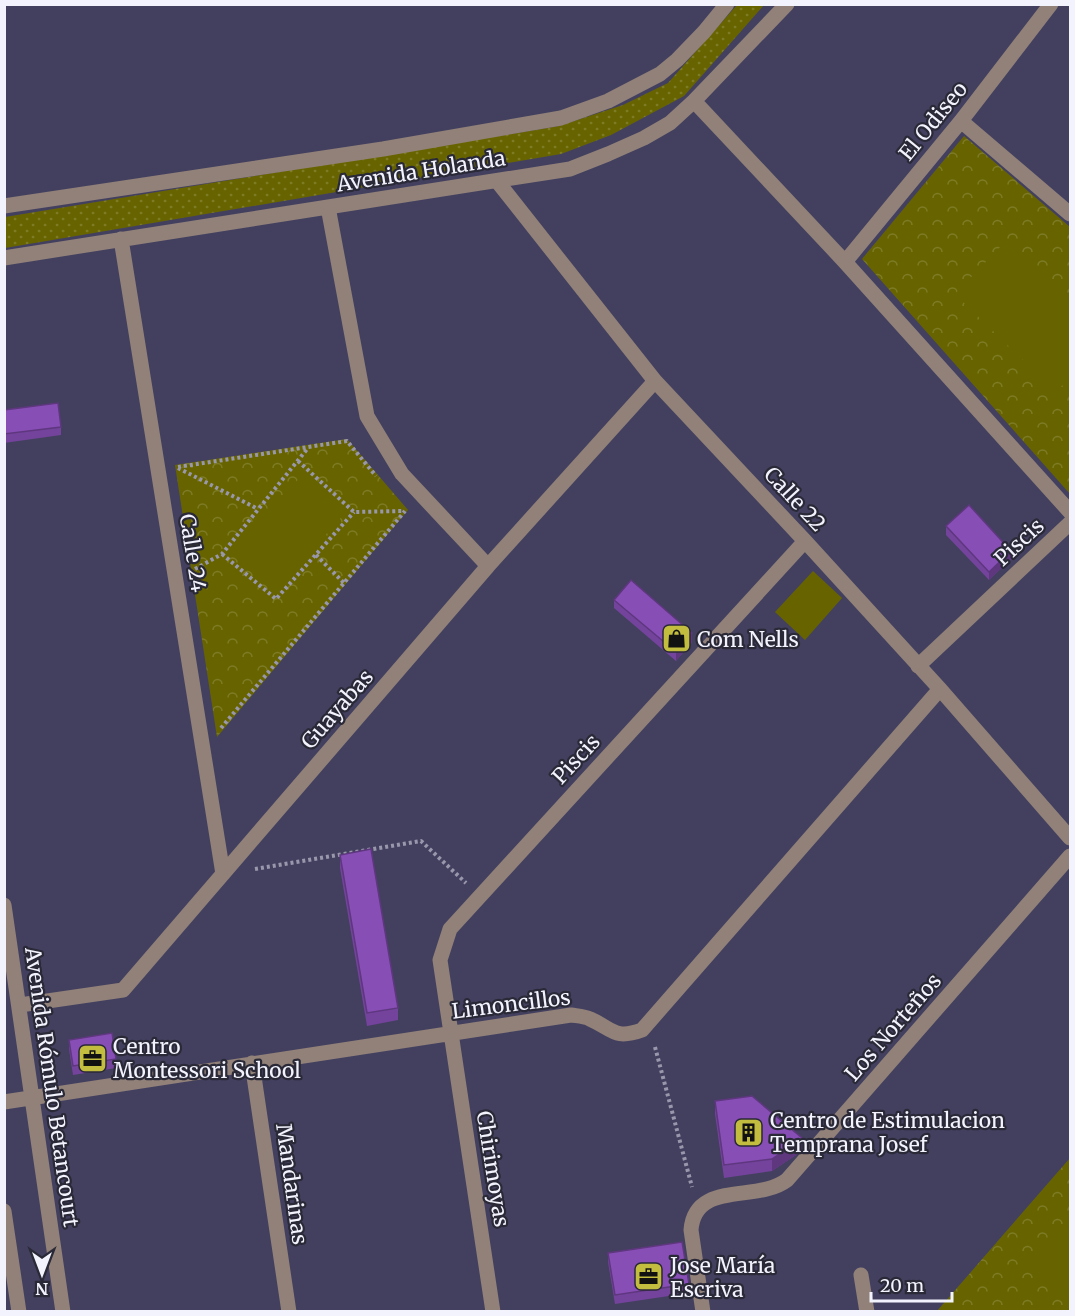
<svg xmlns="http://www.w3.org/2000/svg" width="1075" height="1316" font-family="Merriweather,serif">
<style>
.grass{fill:url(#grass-dots)}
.park{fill:url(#park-crowns)}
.pitch{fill:#676400}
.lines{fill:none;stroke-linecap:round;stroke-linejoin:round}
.path{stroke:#9997ac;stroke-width:4;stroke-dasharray:3 3;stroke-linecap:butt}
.minor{stroke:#918179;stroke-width:15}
.wall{fill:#74439c}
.shaded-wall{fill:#5e377f}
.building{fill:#874eb5;stroke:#5e377f;stroke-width:1.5}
.labels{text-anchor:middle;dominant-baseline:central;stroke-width:4.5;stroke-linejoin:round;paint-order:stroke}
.street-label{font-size:21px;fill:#f3f3fe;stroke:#2a2937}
.poi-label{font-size:21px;fill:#f3f3fe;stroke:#2a2937;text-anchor:start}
</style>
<defs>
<pattern id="grass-dots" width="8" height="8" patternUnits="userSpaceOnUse" patternTransform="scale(1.5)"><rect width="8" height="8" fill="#676400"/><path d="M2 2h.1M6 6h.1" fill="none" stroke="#7d7b26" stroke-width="1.8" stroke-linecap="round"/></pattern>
<pattern id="park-crowns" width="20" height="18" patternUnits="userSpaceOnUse" patternTransform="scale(1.5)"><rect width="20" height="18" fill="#676400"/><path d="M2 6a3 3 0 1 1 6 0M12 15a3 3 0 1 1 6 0" fill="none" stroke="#7d7b26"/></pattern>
</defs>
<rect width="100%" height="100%" fill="#43405f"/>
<path class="grass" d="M737 5H764L684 96 611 135 561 154 5 248V217L559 126 623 105 668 83Z"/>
<path class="park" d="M964 136 1070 227V494L862 259Z
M347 439 408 510 217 737 175 465Z
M1070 1158V1311H937Z"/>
<path class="pitch" d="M1007 240 1070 302V377L1056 392 955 294Z
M304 473 347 511 274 592 231 554Z
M813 571 842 598 805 640 775 612Z
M1070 1216V1297L1030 1264Z"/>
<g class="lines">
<path class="path" d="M298 461 354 512 404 511
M178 467 347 441 376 476
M178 468 258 509
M222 554 276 599 354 512
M316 555 344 583
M195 569 222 554 308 448
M221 728 405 511
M255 869 421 841 466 883
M655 1047 692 1187"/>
<path class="minor" d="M694 101 845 262 1070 512
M961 121 1070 214
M497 181 655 381 805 541 940 689 1070 838
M4 206 383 149 561 118 608 101 660 74 677 60 704 32 727 4
M328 207 367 416 402 474 488 566
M121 239 223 874
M4 258 570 169 608 154 644 138 670 123 694 101 787 4
M845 262 961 121 1051 4
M918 666 1070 523
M4 905 63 1312
M20 1005 123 990 488 566 655 381
M252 1063 289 1312
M4 1102 571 1015C577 1016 584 1016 590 1019 613 1029 614 1040 642 1030L940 689
M4 1211 19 1312
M861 1275 867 1312
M493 1312 440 960 450 929 805 541
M703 1312 691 1230C695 1180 757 1203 787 1180L1070 856"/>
</g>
<path class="wall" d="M4 410 61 427V435L4 443Z
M946 526 1011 559 989 580 946 535Z
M614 600 692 642 676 661 614 608Z
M340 855 398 1008V1020L367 1026 340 868Z
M69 1040 116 1059V1068L73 1075 69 1049Z
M715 1101 802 1151 772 1171 724 1178 715 1114Z
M608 1253 689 1284V1293L615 1304 608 1262Z"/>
<path class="shaded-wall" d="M1011 551V559L989 580V572Z
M692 633V642L676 661V652Z
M802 1138V1151L772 1171V1159Z"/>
<path class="building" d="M58 403 61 427 4 434V410Z
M969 505 1011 551 989 572 946 526Z
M631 580 692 633 676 652 614 600Z
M371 849 398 1008 367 1013 340 855Z
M112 1033 116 1059 73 1066 69 1040Z
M752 1096 802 1138 772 1159 724 1165 715 1101Z
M682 1242 689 1284 615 1295 608 1253Z"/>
<defs>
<symbol id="shop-square" viewBox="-11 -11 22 22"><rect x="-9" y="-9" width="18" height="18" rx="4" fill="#c2bd3f" stroke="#2a2937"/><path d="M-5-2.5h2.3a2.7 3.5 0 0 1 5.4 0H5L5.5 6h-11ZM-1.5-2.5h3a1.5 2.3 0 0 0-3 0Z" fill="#111"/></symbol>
<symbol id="office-square" viewBox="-11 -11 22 22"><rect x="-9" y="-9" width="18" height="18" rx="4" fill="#c2bd3f" stroke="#2a2937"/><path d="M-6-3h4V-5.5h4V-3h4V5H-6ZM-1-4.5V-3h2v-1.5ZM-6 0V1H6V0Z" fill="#111"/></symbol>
<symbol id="building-square" viewBox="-11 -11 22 22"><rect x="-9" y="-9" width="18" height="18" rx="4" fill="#c2bd3f" stroke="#2a2937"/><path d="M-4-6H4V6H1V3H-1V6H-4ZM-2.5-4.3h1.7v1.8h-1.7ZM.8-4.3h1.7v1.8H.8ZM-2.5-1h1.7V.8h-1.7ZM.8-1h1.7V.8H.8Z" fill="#111"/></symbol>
</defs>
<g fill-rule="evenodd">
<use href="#shop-square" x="660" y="622" width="33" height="33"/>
<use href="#office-square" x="76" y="1042" width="33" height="33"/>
<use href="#building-square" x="732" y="1116" width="33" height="33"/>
<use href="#office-square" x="632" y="1260" width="33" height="33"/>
</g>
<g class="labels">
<g class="street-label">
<text transform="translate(933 121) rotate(-51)">El Odiseo</text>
<text transform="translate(421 171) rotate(-9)">Avenida Holanda</text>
<text transform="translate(795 499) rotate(47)">Calle 22</text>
<text transform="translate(1019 542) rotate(-43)">Piscis</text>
<text transform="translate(193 553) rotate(81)">Calle 24</text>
<text transform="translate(337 709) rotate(-49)">Guayabas</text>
<text transform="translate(576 759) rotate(-47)">Piscis</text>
<text transform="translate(511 1004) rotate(-7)">Limoncillos</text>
<text transform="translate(893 1027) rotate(-49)">Los Norteños</text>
<text transform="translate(52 1087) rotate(82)">Avenida Rómulo Betancourt</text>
<text transform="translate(493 1169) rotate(81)">Chirimoyas</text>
<text transform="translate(292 1184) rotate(82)">Mandarinas</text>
</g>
<g class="poi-label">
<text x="697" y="639">Com Nells</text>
<text x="113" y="1046">Centro<tspan x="113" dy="24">Montessori School</tspan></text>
<text x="770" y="1120">Centro de Estimulacion<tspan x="770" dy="24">Temprana Josef</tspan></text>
<text x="670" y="1265">Jose María<tspan x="670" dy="24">Escriva</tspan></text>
</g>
</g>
<rect width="1075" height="1316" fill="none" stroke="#f3f3fe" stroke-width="12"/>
<g transform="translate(42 1274) rotate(180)" stroke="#2a2937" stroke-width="4.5" paint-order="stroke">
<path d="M0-4.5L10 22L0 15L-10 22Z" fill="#f3f3fe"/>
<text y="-9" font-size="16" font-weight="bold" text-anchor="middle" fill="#f3f3fe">N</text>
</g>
<path d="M871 1292v9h81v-9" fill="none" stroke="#f3f3fe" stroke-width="3"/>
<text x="880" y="1292" font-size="18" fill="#f3f3fe" stroke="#2a2937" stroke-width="4.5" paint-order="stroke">20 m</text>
</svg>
